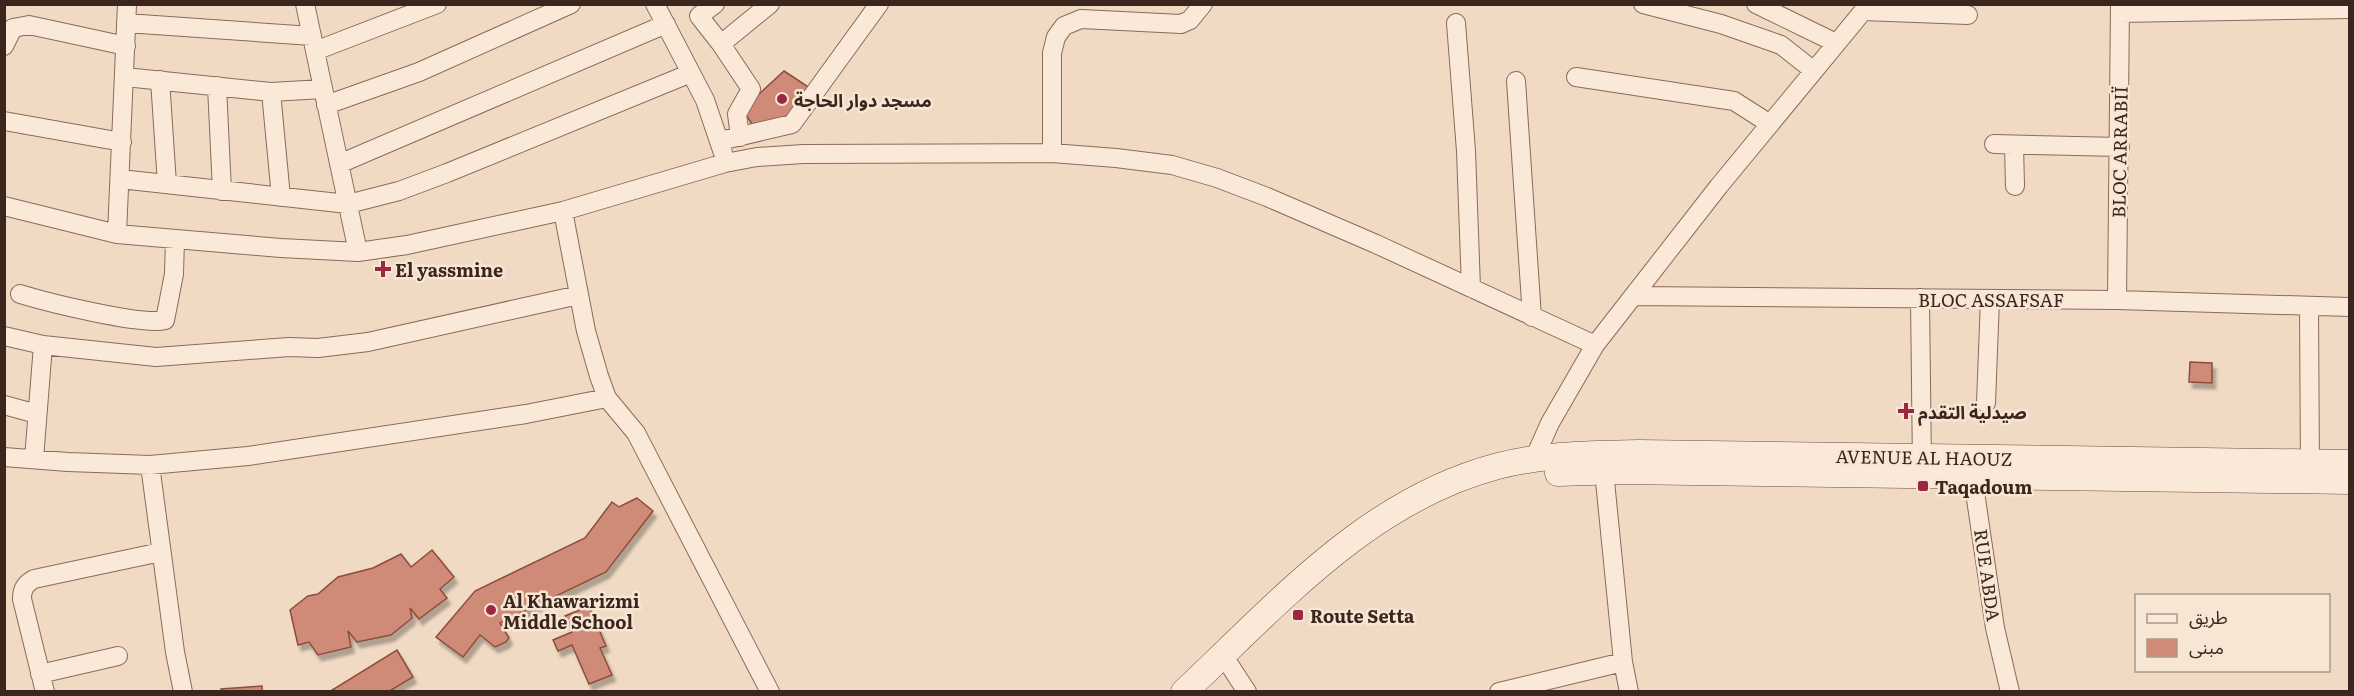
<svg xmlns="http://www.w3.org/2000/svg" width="2354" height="696" font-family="Literata,'Noto Sans Arabic',serif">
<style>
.building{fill:#d08b78;stroke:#8c4d3e;stroke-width:1.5;filter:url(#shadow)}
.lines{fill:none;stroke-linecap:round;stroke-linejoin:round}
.street-casing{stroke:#8b6a59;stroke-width:20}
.secondary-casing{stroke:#6d4b3d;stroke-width:27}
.street{stroke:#fae9d8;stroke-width:18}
.secondary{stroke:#fae9d8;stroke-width:26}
.poi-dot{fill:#9d2740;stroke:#f7e6d4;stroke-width:2}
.labels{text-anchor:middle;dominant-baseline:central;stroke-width:5;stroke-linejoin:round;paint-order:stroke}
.poi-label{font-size:18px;font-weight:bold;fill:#3b261e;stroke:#f7e6d4;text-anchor:start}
.street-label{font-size:18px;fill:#3b261e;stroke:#f7e6d4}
</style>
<defs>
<filter id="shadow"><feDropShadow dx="3.5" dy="6" stdDeviation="1.5" flood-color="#0004"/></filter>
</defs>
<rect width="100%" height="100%" fill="#f0dac4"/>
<path class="building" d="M784 71 816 92 770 129 756 130 746 115V106Z
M2190 362 2212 363V383L2189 382Z
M637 498 653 511 606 572 500 623 509 638 506 642 495 647 480 635 463 657 436 637 475 591 585 538 612 502 619 507Z
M432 550 454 577 440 589 447 598 419 619 410 608 412 618 391 635 357 642 348 631 351 647 318 655 309 642 298 645 290 610 308 596 318 594 338 577 373 568 401 554 411 567Z
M589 606 606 646 600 648 612 675 589 684 572 645 558 651 553 640 572 632 565 616Z
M397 650 413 677 388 692H329Z
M262 686V692H222L221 689Z"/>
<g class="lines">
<defs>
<path id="street" d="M305 4 358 252
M655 4 705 100 723 153
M715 4 699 16 721 44
M1643 4 1721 24 1781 45 1814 71
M1756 4 1836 43
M1863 11 1968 15
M2120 13 2350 9
M126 23 312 36
M1456 23 1466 151 1471 288
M4 46 13 28 29 25 126 46
M315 51 437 4
M125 77 271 92 323 89
M1576 77 1734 101 1770 124
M160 80 167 184
M1516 81 1532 317
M217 86 222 191
M271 92 281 197
M326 105 419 72 571 4
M4 121 122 142
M740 137 737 114 751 89 721 44 770 4
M720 141 792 124 879 4
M1994 144 2120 147
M2014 145 2015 186
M1052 153V53L1056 37 1064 26 1081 19 1181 24 1190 20 1203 4
M339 164 666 24
M120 179 348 204 399 191 447 173 691 73
M4 206 117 234 281 248 358 252 407 245 563 211 725 163 757 157 803 154 1052 153 1116 158 1172 165 1217 178 1267 197 1376 244 1595 345
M563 211 586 331 599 376 607 398 636 433 770 692
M117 234 127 4
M20 294C46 302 142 326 165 320L174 274 175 239
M1633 296 2117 300 2350 307
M1920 298 1922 468
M2117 300 2120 4
M2309 308 2310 473
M4 336 43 345
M1986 403 1990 299
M4 405 37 414
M4 457 68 462 150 465 248 456 526 414 607 398
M34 459 43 345 156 357 289 347 318 348 368 342 579 295
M1534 459 1550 423 1595 345 1719 186 1869 4
M1603 461 1623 662 1629 692
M150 465 175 652 183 692
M1971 465 1995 628 2010 692
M1223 655 1247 692
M40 674 118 656
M45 692 22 599C22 589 25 584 34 579L161 552
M1499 692 1623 662"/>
<path id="secondary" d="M1558 473 1621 471 2350 481
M1184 692C1279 603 1368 500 1498 466 1544 454 1592 454 1639 453L2350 463"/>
</defs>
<use href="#street" class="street-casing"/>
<use href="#secondary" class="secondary-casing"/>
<use href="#street" class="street"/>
<use href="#secondary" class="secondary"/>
</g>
<g class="poi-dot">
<circle cx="782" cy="99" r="6"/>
<path d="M380 260h6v6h6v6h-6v6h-6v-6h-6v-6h6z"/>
<path d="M1903 402h6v6h6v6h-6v6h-6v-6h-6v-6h6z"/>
<rect x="1917" y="480" width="12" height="12" rx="3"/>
<circle cx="491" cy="610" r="6"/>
<rect x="1292" y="609" width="12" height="12" rx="3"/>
</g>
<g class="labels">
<g class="poi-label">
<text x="794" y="99">مسجد دوار الحاجة</text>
<text x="395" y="269">El yassmine</text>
<text x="1918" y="411">صيدلية التقدم</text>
<text x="1935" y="486">Taqadoum</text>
<text x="503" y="600">Al Khawarizmi<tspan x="503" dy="21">Middle School</tspan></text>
<text x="1310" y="615">Route Setta</text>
</g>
<g class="street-label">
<text transform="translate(2119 152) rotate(-89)">BLOC ARRABIÏ</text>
<text x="1991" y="299">BLOC ASSAFSAF</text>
<text transform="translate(1924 457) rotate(1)">AVENUE AL HAOUZ</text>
<text transform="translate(1988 575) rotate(82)">RUE ABDA</text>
</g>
</g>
<rect width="2354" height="696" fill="none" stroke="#3b261e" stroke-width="12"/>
<rect x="2135" y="594" width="195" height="78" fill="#f7e6d4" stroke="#ac998b" stroke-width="1.5"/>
<rect x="2147" y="614" width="30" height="9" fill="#fae9d8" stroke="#ac998b" stroke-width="1.5"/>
<text x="2189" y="624" font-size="18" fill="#3b261e">طريق</text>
<rect x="2147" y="639" width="30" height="18" fill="#d08b78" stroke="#ac998b" stroke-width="1.5"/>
<text x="2189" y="654" font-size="18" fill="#3b261e">مبنى</text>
</svg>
